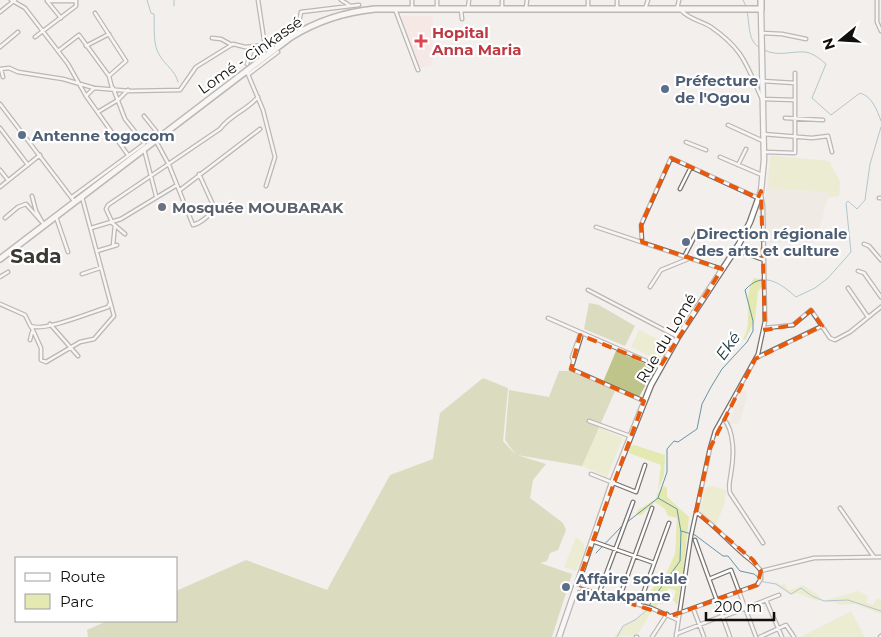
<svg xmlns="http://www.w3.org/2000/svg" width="881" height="637" font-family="Montserrat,sans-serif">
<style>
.built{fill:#ede4db}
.medical{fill:#fadfdc}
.green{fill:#e3e9b1}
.forest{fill:#bfc48b}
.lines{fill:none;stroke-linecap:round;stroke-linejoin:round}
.stream{stroke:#6695a6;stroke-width:1}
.minor-casing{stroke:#767371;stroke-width:5}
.primary-casing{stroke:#767371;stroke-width:7}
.trunk-casing{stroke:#767371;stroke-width:8}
.minor{stroke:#fff;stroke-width:2.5}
.primary{stroke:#fff;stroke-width:4.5}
.trunk{stroke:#fff;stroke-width:5}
.marked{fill:none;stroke:#e8590c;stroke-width:4;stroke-dasharray:10 6;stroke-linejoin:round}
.health-dot{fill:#e0444e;stroke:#fff;stroke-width:2}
.service-dot{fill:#5c6f8a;stroke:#fff;stroke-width:2}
.worship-dot{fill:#6b7280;stroke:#fff;stroke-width:2}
.labels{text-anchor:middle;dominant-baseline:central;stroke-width:4.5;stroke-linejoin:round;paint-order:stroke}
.health-label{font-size:15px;font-weight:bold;fill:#be3a42;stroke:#fff;text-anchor:start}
.street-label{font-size:15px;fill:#100f0e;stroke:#fff}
.service-label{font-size:15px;font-weight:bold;fill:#4e5e75;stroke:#fff;text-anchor:start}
.worship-label{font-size:15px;font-weight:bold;fill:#5b616d;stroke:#fff;text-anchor:start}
.water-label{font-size:16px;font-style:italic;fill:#10303b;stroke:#fff}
.district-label{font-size:20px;font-weight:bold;fill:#3b3936;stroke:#fff}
</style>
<rect width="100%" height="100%" fill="#f3efec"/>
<path class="built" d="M770 155 829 161 840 182 839 196 829 197 826 203 816 242 767 243 765 201Z
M742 390 746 392 747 397 740 422 736 424 729 423Z"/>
<path class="medical" d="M401 16H433L432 65 419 68Z"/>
<path class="green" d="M771 156 829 161 840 182 839 196 829 197 827 192 768 188Z
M763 277V286L758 291 755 320 745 340 743 339C754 321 742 296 754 278L760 279Z
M639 330 666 343 658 360 631 347Z
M598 427 623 438 607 477 582 466Z
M634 445 665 455 664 475 658 490 661 465 629 453 630 447Z
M664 486 667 488V497L689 517 683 574 677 605 673 600 676 591 668 588 663 604H658L656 607 643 603 659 579 663 581 675 554 677 518 668 516 665 509 655 502 641 515H636L638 510 656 499 657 494Z
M713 486 726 490 724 505 716 525 700 512 705 488Z
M576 537 583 543 585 550 576 571 564 567Z
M774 582 781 585 785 584 787 589 790 590 803 585 817 594 820 598 818 601 797 593 791 595Z
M858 591 868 596 866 602 873 605 877 598 881 600V614L855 604 840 605 835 602H827V600Z
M649 609 652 611 637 635 614 637C623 624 637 620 649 609Z
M851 611 865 637H801Z"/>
<path class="forest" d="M589 303 599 305 635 326 625 346 584 329Z
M616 351 655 368 639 397 603 382Z
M559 371H569L615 391 582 466 517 455 546 464 533 480 530 498 563 523 566 530 558 550 550 553 547 561 540 563 572 574 552 637H88L87 630 107 621H176V591L246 560 327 590 390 475 433 459 440 413 483 378 508 388 503 441 516 455 505 440 509 390 549 397Z"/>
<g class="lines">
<path class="stream" d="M147 0 151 13 154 14C155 28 152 44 160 56 166 66 175 70 178 82
M174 0V6
M743 0 747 8
M747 12C750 23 747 43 761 48
M764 50C778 57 791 51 805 52 813 53 820 59 826 64L812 98 831 115 860 93C872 96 877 110 881 121
M626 523 658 498
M681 531 695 535 723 556H728L740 571 754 574 764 582 776 584 791 594 801 588 812 596 824 601 848 600 881 611
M596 553 623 525
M617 637 623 626 635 620 648 609 652 600 680 561 681 532 677 509 658 498 667 472V449L674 441 678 442 697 429 702 404 711 387 722 369 747 342 753 331V321L745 290C763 270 780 283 796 297L815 288 828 278 851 252 846 203 848 201 857 209 865 200 870 164 881 127"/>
<defs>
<path id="minor" d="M11 0 25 8 68 64 86 96 128 155
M258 0 265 46
M341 0 349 5
M877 0V22L881 31
M47 1H76
M48 2 61 18
M412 8V0
M437 8V0
M468 8 469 0
M502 8V0
M526 8 527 0
M588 8V0
M617 8V0
M395 9 418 70
M645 9 648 0
M677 9 679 0
M461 10 462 19
M681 10C688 19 702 21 711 27 744 50 746 64 762 99L795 100
M0 12 15 0
M95 13 126 61 109 76
M762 33 782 34 806 39
M35 37 76 6V0
M212 38 221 39 232 45
M86 46 109 34
M0 47 18 32
M266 48 295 29 299 23 301 12 359 5
M58 51 79 35 109 76 112 88
M247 64 253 46
M0 69 9 68 18 72 63 79 94 88 130 91 180 90 196 67 233 44 245 47 265 45
M1 69 3 77
M247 72 263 110 275 157 266 186
M249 74 278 52
M762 81 795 83
M113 88 125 119 144 143
M86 96 94 88
M0 104 74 201
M98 112 118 100 128 90
M785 118 823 120
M728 125 763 141
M0 128 28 165
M763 134 812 138 828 136 832 152
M143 141 156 131 144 116
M156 141 169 165 193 225C201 223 211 215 214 207L199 174
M686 142 706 150
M144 149 156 196
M765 152 795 153V73
M720 157 762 175
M738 165 746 149
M0 170 8 180
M0 187 40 155
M680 189 691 167
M180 190 260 129
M32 196 36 211 44 225
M72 197 144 144
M879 198H881
M56 217 68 252
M5 218 18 207 26 204 41 221
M111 222 125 234
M112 222 106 209 108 205 220 129C231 114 246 111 258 97
M596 227 722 269
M91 228 121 219 177 185
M642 242 641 225 671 158 758 198
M864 244 869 246 881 260
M113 245 115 225
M736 250 764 260
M97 251 117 245
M684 257 697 232
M858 271 864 273 881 297
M82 274 100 268
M0 277 8 272
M650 287 661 270 688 259
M848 288 868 317
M588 290 678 337
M0 304 25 315 31 327
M548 318 660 367
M50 324 78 356
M31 326 41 348V360L46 362 80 342 94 339 114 316 82 197
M31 326C44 332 92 312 108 307L110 303
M765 328 793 325 811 310 830 338 835 340 850 332 881 307
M580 333 581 337 571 369 644 401
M30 340 32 332
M756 358 822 326
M573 360 572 357 580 335
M723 418C735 431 734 457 731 473 730 481 728 485 730 493L763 543
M589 421 630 436
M591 474 636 492 645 465
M840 508 874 557
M696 512C713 524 726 539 741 552 748 559 755 562 761 571L814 558 881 557
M695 540 730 637
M592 541 654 563
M709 579 731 570 756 637
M577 588 651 608 678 620
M599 593 633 502
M619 599 652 508
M766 600 782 637
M639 605 669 523
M693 608 704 637
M671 616 757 585 761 579V571
M723 617 779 595
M676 634 722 616
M636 637H637
M652 637 667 614
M676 637 691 536 710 448 715 431 758 354 765 321 763 206 761 195
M760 637 786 625 794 637
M880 637 881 636"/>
<path id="primary" d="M559 637 612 483 651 385 678 337 739 244 750 222 761 191 764 160 761 9"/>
<path id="trunk" d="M0 259 291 37C317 21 345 12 375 9H761V0"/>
</defs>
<use href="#minor" class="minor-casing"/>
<use href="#primary" class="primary-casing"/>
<use href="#trunk" class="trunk-casing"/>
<use href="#minor" class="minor"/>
<use href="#primary" class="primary"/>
<use href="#trunk" class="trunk"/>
</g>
<path d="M0 0H881V637H0ZM671 158 758 198 761 191 765 330 793 325 811 310 822 326 755 359 710 448 696 512 753 560 761 571 757 585 671 616 576 587 644 401 571 369 580 335 660 367 722 269 642 242 641 225Z" fill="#f3efec" fill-opacity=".55" fill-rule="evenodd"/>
<path class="marked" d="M671 158 758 198 761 191 765 330 793 325 811 310 822 326 755 359 710 448 696 512 753 560 761 571 757 585 671 616 576 587 644 401 571 369 580 335 660 367 722 269 642 242 641 225Z"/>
<path class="health-dot" d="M418.5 33.5h5v5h5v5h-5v5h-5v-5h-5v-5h5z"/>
<g class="service-dot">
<circle cx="665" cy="89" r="5"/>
<circle cx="22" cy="135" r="5"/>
<circle cx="686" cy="242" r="5"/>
<circle cx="566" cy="587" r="5"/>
</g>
<circle class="worship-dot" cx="162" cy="207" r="5"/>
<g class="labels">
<g class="health-label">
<text x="432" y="32">Hopital<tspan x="432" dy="17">Anna Maria</tspan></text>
</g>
<g class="street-label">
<text transform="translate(250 55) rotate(-35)">Lomé - Cinkassé</text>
<text transform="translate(666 338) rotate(-59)">Rue du Lomé</text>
</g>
<g class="service-label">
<text x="675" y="80">Préfecture<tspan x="675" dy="17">de l'Ogou</tspan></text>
<text x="32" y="135">Antenne togocom</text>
<text x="696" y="233">Direction régionale<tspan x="696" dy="17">des arts et culture</tspan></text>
<text x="576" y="578">Affaire sociale<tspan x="576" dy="17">d'Atakpame</tspan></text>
</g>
<g class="worship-label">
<text x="172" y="207">Mosquée MOUBARAK</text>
</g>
<g class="water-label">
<text transform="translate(728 346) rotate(-54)">Eké</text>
</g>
<g class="district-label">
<text x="36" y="256">Sada</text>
</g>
</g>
<rect x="15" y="557" width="162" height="65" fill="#ffffff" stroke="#9f9f9f"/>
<rect x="25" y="573" width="25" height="8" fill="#ffffff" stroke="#9f9f9f"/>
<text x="60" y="582" font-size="15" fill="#100f0e">Route</text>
<rect x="25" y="594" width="25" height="15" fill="#e3e9b1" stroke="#9f9f9f"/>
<text x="60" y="607" font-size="15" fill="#100f0e">Parc</text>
<g transform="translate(841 40) rotate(252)" stroke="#ffffff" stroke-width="4" paint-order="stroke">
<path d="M0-4L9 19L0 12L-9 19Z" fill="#100f0e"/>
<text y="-8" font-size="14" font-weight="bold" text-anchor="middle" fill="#100f0e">N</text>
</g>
<path d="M706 612v8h68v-8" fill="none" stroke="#100f0e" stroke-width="2.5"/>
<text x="714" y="612" font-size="15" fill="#100f0e" stroke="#ffffff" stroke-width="4" paint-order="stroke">200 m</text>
</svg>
